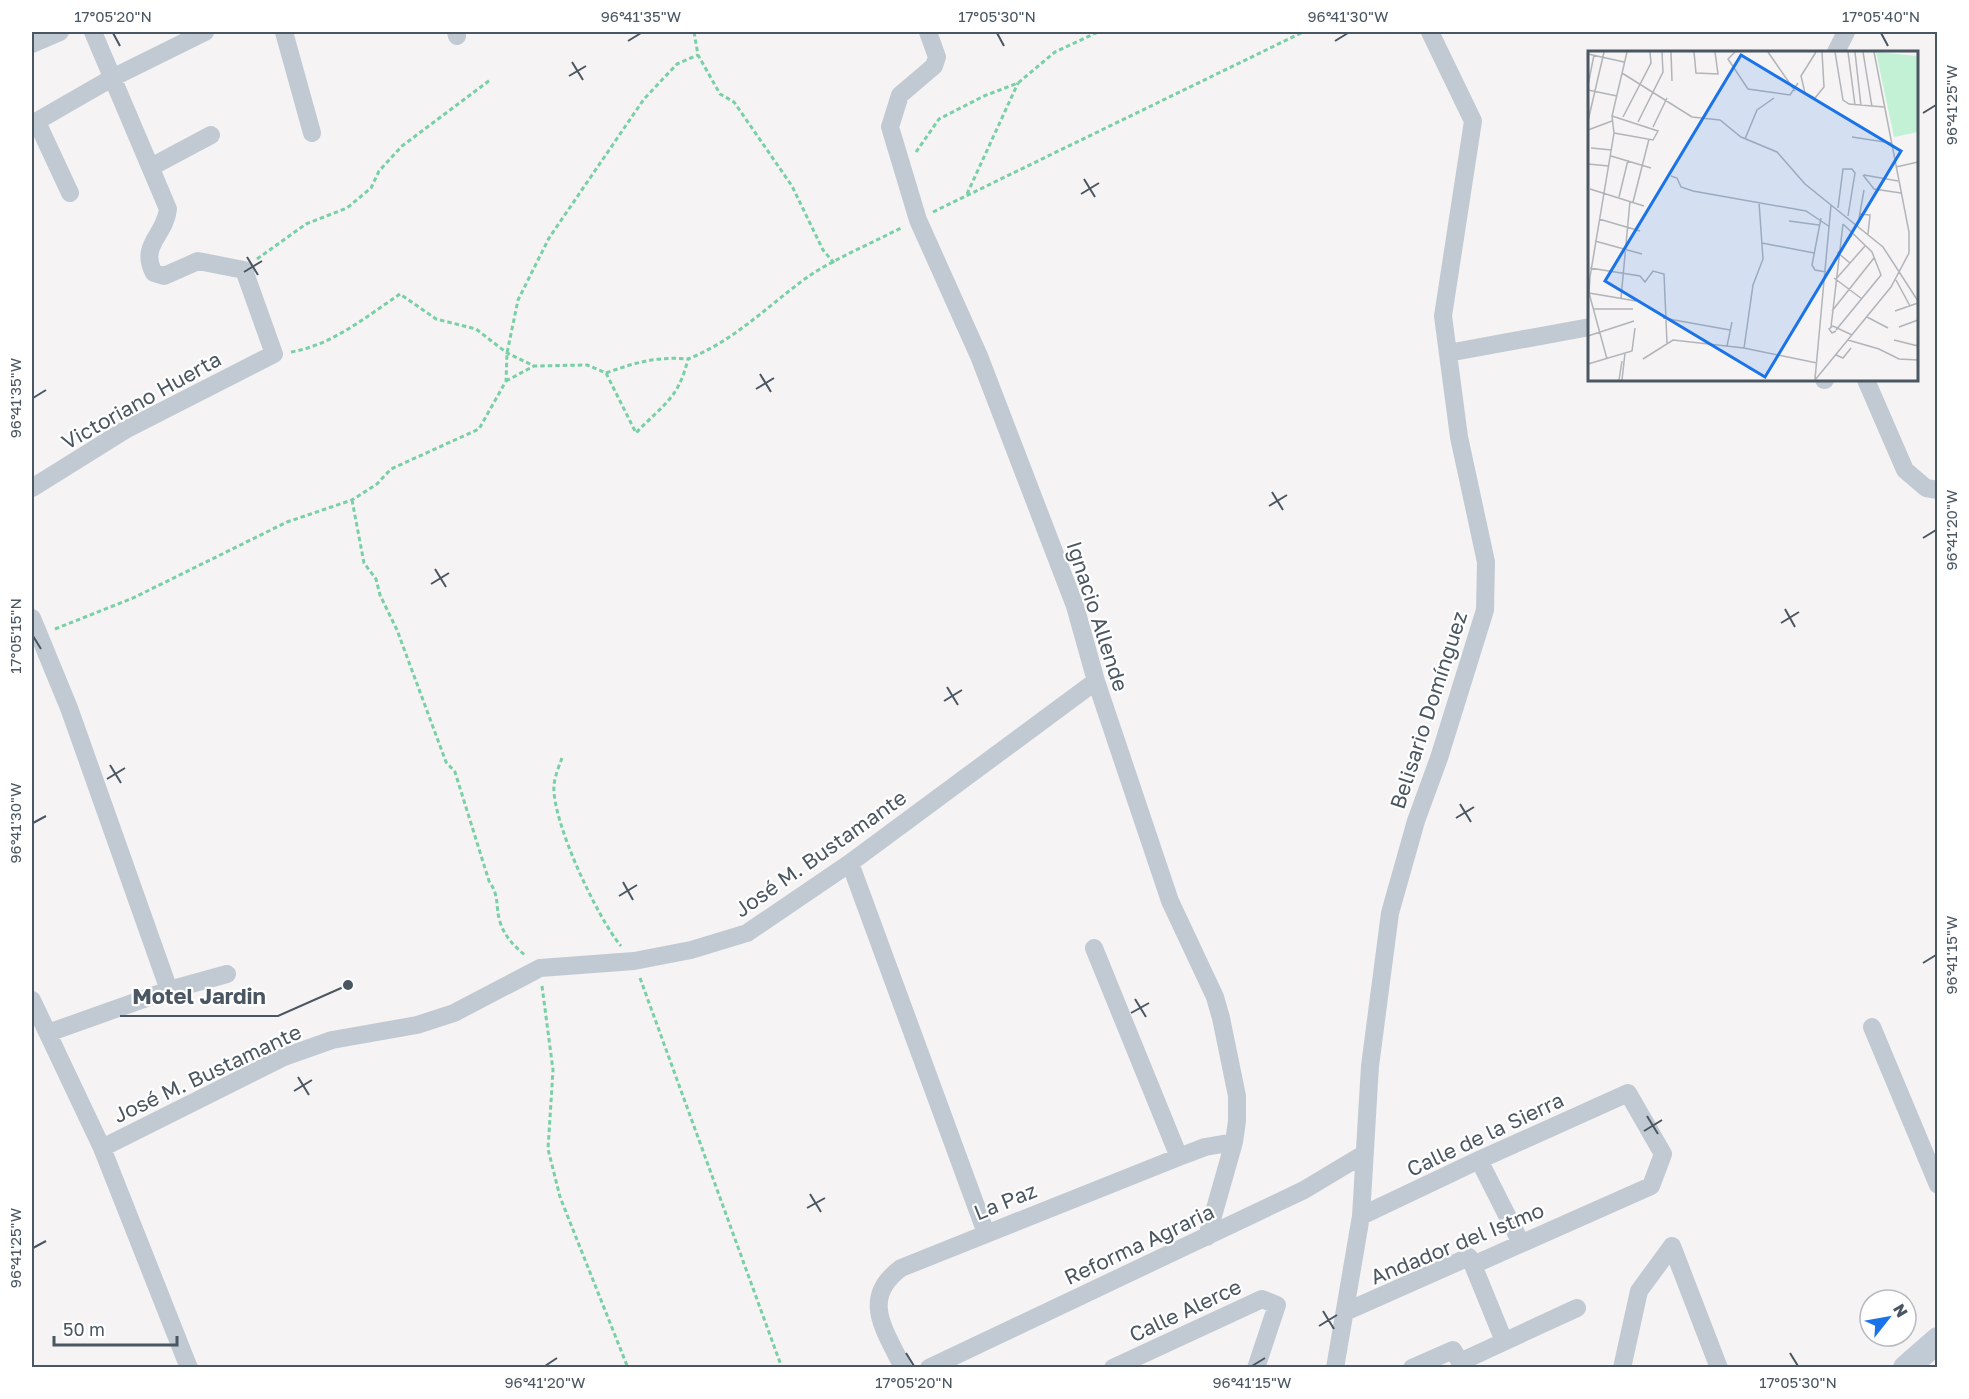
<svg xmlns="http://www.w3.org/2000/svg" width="1969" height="1399" font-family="'Golos Text',sans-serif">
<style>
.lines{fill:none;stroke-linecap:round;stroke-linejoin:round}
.path{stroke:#7ad0a6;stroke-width:3;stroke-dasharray:4.5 3;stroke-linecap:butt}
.minor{stroke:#c1cad2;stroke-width:18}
.secondary{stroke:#c1cbd6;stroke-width:26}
.ticks{fill:none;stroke:#4a5661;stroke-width:2}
.labels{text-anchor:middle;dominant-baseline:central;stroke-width:4.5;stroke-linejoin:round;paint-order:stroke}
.street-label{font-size:21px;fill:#4a5661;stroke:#fff}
.inset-road{fill:none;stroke:#b1b4b9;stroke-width:1.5}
.view{fill:#1a73e8;fill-opacity:0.15;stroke:#1a73e8;stroke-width:3}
.inset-edge{fill:none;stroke:#4a5661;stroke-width:3}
.leader{fill:none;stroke:#4a5661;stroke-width:2}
.callout-dot{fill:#4a5661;stroke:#fff;stroke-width:2}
.callout-label{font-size:22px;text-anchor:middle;font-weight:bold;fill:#4a5661;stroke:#fff;stroke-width:4.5;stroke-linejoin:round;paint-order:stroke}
.neatline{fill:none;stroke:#4a5661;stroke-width:2}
.ticks-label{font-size:15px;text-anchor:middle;fill:#4a5661}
</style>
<rect width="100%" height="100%" fill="#f5f3f3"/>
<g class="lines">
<path class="path" d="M694 32 698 55 720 94 734 102 792 186 823 250 834 263
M916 152 939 119 984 96 1018 83 1055 52 1098 32
M967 194 1018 83
M933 212 1303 32
M257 259 306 224 347 208 371 188 379 171 402 146 490 80
M291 352C332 345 366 317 400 294L436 319 476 329 507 353 534 366 587 365 606 373 636 433C663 404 678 400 688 359 737 339 767 306 809 276 834 259 874 242 903 227
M606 373C634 363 657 356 688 359
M506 381 534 366
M352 500 364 563 376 579 380 595 397 630 446 762 455 772 489 881C500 897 495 905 500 922 505 937 514 946 526 956
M55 629 133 598 287 522 352 500 377 484 391 469 479 429 506 381 507 353 518 300 549 238 644 99 677 64 698 55
M562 758C559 766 555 776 554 785 551 820 598 919 621 946
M640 978 782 1368
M542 986 553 1070 548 1149 560 1197 628 1368"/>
<path class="minor" d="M284 32 312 133
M456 32 457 36
M928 32 937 57 934 66 900 95 890 127 918 220 979 356 1075 606 1096 681 1170 901 1215 997 1221 1018 1237 1096V1121L1234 1142 1207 1237
M32 44 60 32
M1836 52 1846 32
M37 122 70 193
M32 124 112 78 205 32
M151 167 211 135
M1448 353 1590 327
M1824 380H1825
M1866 380 1905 470 1926 488 1938 490
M32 488 125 430 274 354 244 270 198 261 164 276 154 273C139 245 165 236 168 209L93 32
M32 618 69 708 169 990
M850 863 986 1233
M1094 948 1179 1157
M32 1000 102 1148 189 1368
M1872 1027 1938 1185
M48 1033 169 990 227 974
M102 1148 284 1057 332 1040 417 1025 454 1013 540 968 634 961 691 950 747 933 850 863 1096 681
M1479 1160 1521 1243
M1672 1246 1719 1368
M1473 1265 1504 1341
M1345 1312 1469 1257 1473 1265 1651 1186 1663 1154 1628 1093 1479 1160 1361 1216
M903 1368C886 1331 859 1299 901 1268L1179 1157 1205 1147 1234 1142
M929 1368 1304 1190 1364 1154
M1113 1368 1262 1299 1277 1305 1256 1368
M1335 1368 1361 1216 1370 1066 1390 913 1416 821 1439 758 1485 610 1486 562 1459 437 1443 316 1473 121 1430 32
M1412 1368 1453 1350 1460 1362 1577 1308
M1622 1368 1639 1291 1672 1246"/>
<path class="secondary" d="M1906 1368 1938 1340"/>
</g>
<path class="ticks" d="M113 33 120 46M997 33 1004 46M1881 33 1888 46M628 41 641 33M1335 41 1348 33M572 62 583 80M569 76 586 66M1923 113 1936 105M1084 179 1095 197M1081 194 1099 183M247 257 258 275M244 272 262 261M760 374 771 392M756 389 774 378M33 398 46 390M1272 492 1283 510M1269 506 1287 495M1923 538 1936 530M435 569 446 587M431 584 449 573M1785 609 1795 627M1781 623 1799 612M33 636 41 649M947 687 958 705M944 701 962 690M110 765 121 783M107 779 125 768M1460 804 1471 822M1456 818 1474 807M33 823 46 816M623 882 633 900M619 896 637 885M1923 963 1936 955M1135 999 1146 1017M1131 1013 1149 1003M298 1077 309 1095M294 1091 312 1080M1647 1116 1658 1134M1644 1131 1662 1120M810 1194 821 1212M807 1208 825 1198M33 1248 46 1241M1323 1311 1334 1329M1319 1326 1337 1315M906 1353 914 1366M1790 1353 1798 1366M545 1366 557 1358M1252 1366 1265 1358"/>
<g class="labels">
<g class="street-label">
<text transform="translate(141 400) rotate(-29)">Victoriano Huerta</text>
<text transform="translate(1098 616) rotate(72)">Ignacio Allende</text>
<text transform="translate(1428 710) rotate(-72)">Belisario Domínguez</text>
<text transform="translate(820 853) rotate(-35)">José M. Bustamante</text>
<text transform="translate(207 1073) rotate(-25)">José M. Bustamante</text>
<text transform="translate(1485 1134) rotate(-25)">Calle de la Sierra</text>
<text transform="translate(1005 1201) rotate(-22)">La Paz</text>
<text transform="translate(1457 1243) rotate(-22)">Andador del Istmo</text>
<text transform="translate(1139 1244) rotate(-25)">Reforma Agraria</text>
<text transform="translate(1185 1310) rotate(-25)">Calle Alerce</text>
</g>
</g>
<g transform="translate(1588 51)">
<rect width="330" height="330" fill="#f5f3f3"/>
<path d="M288 1 330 5V81L306 86Z" fill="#c3f1d5"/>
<path class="inset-road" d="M83 1 84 30M106 1 108 22 130 23 127 1M147 1 140 8 160 38 202 44 210 32M180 1 207 40M228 1 213 25 217 42 227 47 236 36 234 1M247 1 255 49 261 53 296 56M260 1 267 54M267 1 273 55M275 1 284 56M0 3 36 11M34 22 104 66 132 69 153 86 189 101 217 133 295 196 330 250M0 34 6 4M0 39 29 45M24 65 70 80 65 89 26 82M35 66 63 12 62 1M0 70 16 1M50 71 75 21 74 1M65 76 79 47M0 79 24 70M264 86 303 92M157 88 169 59 186 47M3 97 24 99M23 105 63 117M0 113 21 115M308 116 330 111M275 124 286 138 313 142M276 124 310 130M83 125 89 127 93 136 105 140 218 160 242 176M2 138 56 155M31 146 40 109M45 151 61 88M250 157 255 118H264L267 122 260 165M271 163 282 164 280 183M233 167 224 214 227 219 238 221M11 168 52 180M201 170 231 174M270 173 276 139M7 190 54 203M174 192 226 202M262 212 250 202 264 184M2 217 52 225 57 231 65 220 76 223 79 292M246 227 274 248M248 228 277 195M308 229 322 255M1 242 48 250M33 247 42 150M5 258H45M244 260 286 207M307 260 330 252M279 266 300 277M75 267 142 279M243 276 255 173M311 276 330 269M248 279 293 224 284 201 255 173M248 280 244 282 241 278 245 275 264 284M0 285 46 270M260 289 291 298 311 308 330 309M306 289 330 295M139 295 144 271M156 297 165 234 175 208 171 151M248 304 255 307 263 297M19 308 1 242 2 226 26 82 24 65 39 1M55 308 85 289 156 297 229 312M0 313 44 300 47 277M227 328 243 154M31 329 34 310M34 329 37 302M227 329 303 236 321 202V181L286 1"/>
<path class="view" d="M153 4 313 100 177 326 17 230Z"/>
<rect width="330" height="330" class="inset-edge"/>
</g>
<path class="leader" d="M348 985L278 1016H120"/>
<circle class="callout-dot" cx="348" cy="985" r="6"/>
<g class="callout-label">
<text x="199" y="1004">Motel Jardin</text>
</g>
<rect width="1969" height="1399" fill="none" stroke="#ffffff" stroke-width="66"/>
<g transform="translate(1888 1318) rotate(59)"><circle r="28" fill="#ffffff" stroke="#b7bbc0" stroke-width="1.5"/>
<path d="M0-4.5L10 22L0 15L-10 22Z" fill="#1a73e8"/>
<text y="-9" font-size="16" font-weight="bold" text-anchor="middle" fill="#4a5661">N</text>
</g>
<path d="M54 1336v9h123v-9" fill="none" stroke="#4a5661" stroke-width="3"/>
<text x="63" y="1336" font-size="18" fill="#4a5661" stroke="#ffffff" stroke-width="4.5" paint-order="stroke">50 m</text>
<rect x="33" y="33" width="1903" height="1333" class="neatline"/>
<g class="ticks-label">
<text x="113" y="22">17°05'20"N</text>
<text x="641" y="22">96°41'35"W</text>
<text x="997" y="22">17°05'30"N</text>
<text x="1348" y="22">96°41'30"W</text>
<text x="1881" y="22">17°05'40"N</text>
<text transform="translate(1952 105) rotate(-90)" y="5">96°41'25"W</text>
<text transform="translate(16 398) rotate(-90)" y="5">96°41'35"W</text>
<text transform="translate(1952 530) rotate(-90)" y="5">96°41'20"W</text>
<text transform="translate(16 636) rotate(-90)" y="5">17°05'15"N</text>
<text transform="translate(16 823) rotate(-90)" y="5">96°41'30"W</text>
<text transform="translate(1952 955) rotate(-90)" y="5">96°41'15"W</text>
<text transform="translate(16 1248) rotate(-90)" y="5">96°41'25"W</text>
<text x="545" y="1388">96°41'20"W</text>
<text x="914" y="1388">17°05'20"N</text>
<text x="1252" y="1388">96°41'15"W</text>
<text x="1798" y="1388">17°05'30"N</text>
</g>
</svg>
